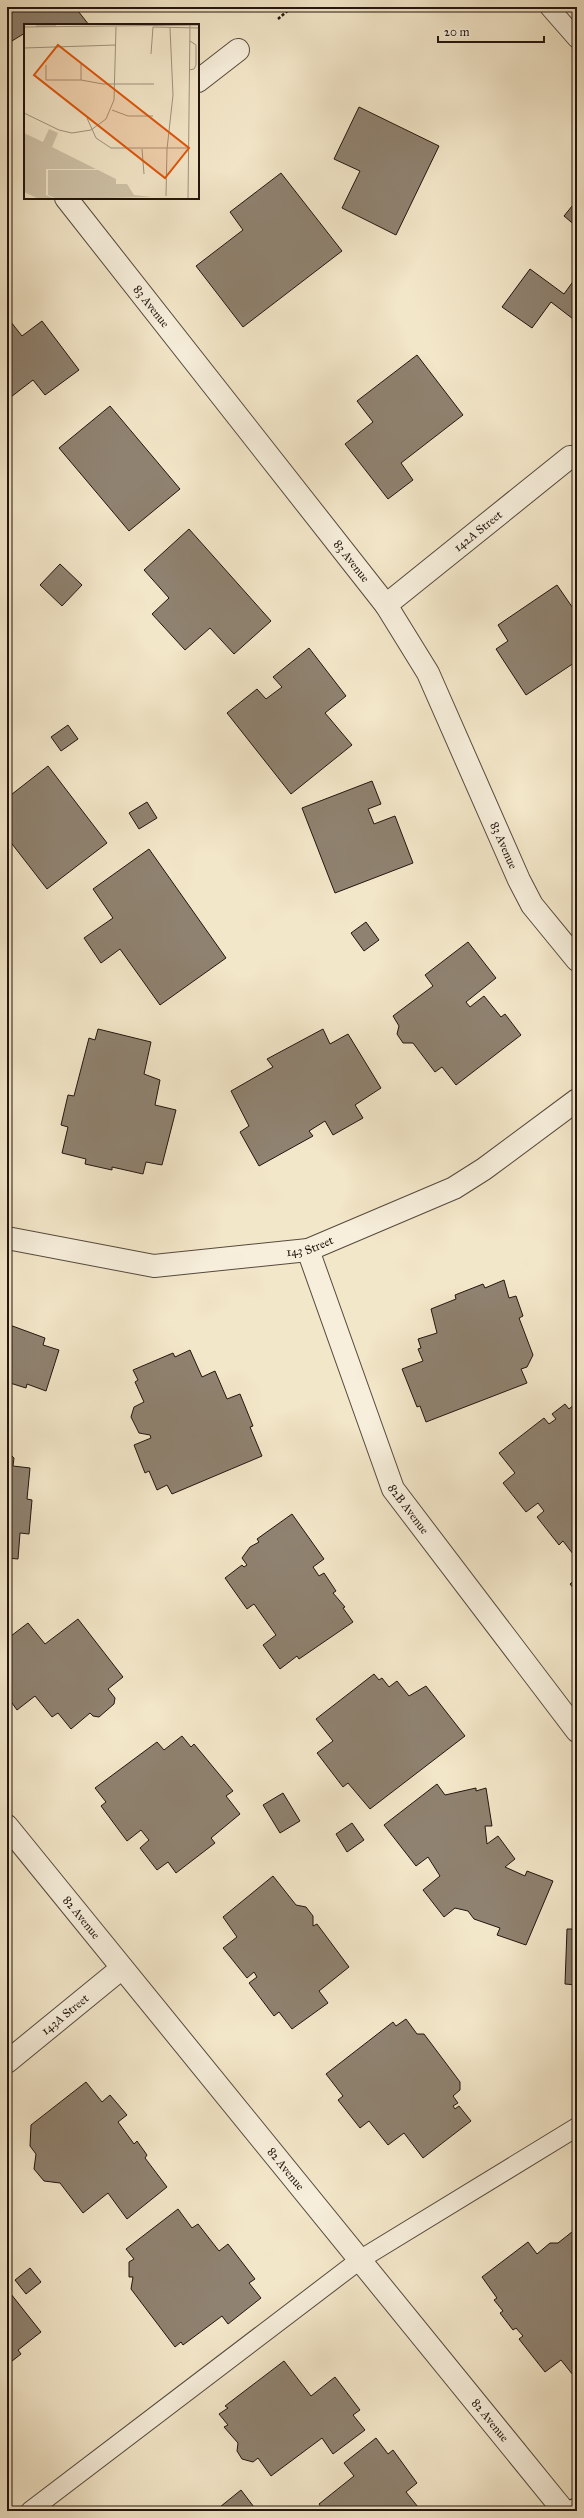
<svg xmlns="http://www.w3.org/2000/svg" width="584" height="2518" font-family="'IM FELL Great Primer',serif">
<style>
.building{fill:#8f8270;stroke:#22150f}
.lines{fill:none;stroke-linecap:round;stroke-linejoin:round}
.lane-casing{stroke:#564a3e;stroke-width:20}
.street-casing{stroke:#564a3e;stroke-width:24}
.secondary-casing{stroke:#22150f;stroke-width:24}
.path{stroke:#22150f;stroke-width:2.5;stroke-dasharray:3 2;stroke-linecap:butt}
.lane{stroke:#f7efdc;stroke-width:18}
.street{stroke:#f7efdc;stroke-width:22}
.secondary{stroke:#f7efdc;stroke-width:22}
.labels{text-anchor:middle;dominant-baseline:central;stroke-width:4;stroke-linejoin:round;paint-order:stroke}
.street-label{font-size:12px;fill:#22150f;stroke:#f7efdc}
.inset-road{fill:none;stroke:#9f937f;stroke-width:1}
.view{fill:#de560c;fill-opacity:0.15;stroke:#de560c;stroke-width:2}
.inset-edge{fill:none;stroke:#22150f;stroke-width:2}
</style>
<rect width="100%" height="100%" fill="#f3e7c9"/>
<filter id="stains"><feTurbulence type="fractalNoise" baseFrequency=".005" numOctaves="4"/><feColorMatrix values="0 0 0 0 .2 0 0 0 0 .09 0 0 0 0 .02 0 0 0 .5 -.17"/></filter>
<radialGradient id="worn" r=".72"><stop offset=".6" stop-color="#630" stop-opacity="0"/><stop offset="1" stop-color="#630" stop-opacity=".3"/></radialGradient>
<path class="building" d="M7 7H75L89 25H25V33L7 44Z
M359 107 439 146 396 235 342 208 360 171 334 159Z
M281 173 342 251 243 327 196 266 243 230 230 212Z
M577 200V227L564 216Z
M530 269 564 294 577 276V322L551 302 532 328 502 307Z
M7 317 22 336 42 321 79 370 45 395 33 380 7 400Z
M417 355 463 415 401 463 413 480 388 499 345 444 373 422 357 401Z
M110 406 180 489 129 531 59 448Z
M189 529 271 621 234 654 210 628 185 650 152 614 169 598 144 570Z
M60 564 82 585 62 606 40 585Z
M557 585 577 614V661L526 695 496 649 508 641 498 625Z
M309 648 346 696 325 713 352 745 291 794 227 713 257 689 266 699 282 687 273 677Z
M68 725 78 739 61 751 51 737Z
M48 766 107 843 47 889 9 840 7 842V798Z
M372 781 381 804 368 809 374 824 395 816 413 863 335 893 302 808Z
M147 802 157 818 139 829 129 813Z
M149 849 226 958 160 1005 120 949 101 963 84 938 113 918 93 889Z
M366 922 379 940 364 951 351 933Z
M468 942 496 978 466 1002 470 1007 484 996 501 1017 505 1014 521 1035 456 1085 442 1067 435 1072 413 1043H403L397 1034 399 1026 393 1016 433 986 425 975Z
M98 1029 151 1042 144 1074 160 1080 155 1105 176 1110 162 1165 146 1162 143 1174 112 1167V1170L85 1164 86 1159 62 1153 68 1127 61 1125 68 1095 74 1096 89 1038 95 1040Z
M323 1029 330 1044 348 1034 381 1088 355 1105 363 1118 333 1135 325 1121 309 1131 313 1136 259 1166 240 1132 249 1126 231 1091 273 1067 267 1059Z
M504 1280 509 1298 516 1296 523 1316 519 1318 533 1355 527 1367 521 1369 527 1383 426 1422 420 1406 417 1407 402 1369 423 1361 418 1349 421 1348 418 1339 437 1333 431 1309 456 1299 455 1295 483 1284 485 1288Z
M7 1324 45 1338 43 1345 59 1350 46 1391 27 1384 26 1388 10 1383 7 1391Z
M190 1350 202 1377 215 1371 227 1399 240 1394 253 1426 250 1427 262 1456 172 1494 167 1485 157 1490 149 1471 145 1473 134 1445 151 1438 150 1435 139 1433 131 1417 134 1407 144 1402 135 1382 138 1380 133 1370 173 1353 175 1357Z
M576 1403 577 1551 573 1554 563 1541 559 1545 537 1517 544 1511 538 1503 526 1512 503 1483 515 1473 499 1453 544 1418 549 1424 556 1419 552 1414 565 1404 569 1409Z
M7 1451 14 1458 13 1466 30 1468 27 1499 32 1500 29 1534 20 1533 18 1559 7 1558Z
M292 1514 324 1559 313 1567 319 1576 324 1573 336 1591 333 1593 345 1607 343 1608 353 1622 299 1659 297 1656 280 1669 263 1645 276 1635 254 1604 247 1609 225 1578 242 1565 244 1567 247 1565 242 1558 250 1547 259 1542 257 1539Z
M577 1579V1593L570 1584Z
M78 1619 123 1677 108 1689 115 1698 114 1704 99 1717 93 1716 90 1713 71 1729 58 1713 52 1717 35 1696 17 1710 7 1696V1639L28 1623 45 1644Z
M374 1674 379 1680 382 1678 389 1687 397 1681 409 1696 426 1686 465 1736 370 1809 348 1783 343 1787 317 1753 333 1741 316 1719Z
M182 1736 191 1747 194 1744 233 1791 226 1796 240 1814 211 1838 215 1843 176 1873 168 1862 157 1870 140 1848 149 1840 141 1830 127 1841 101 1806 106 1802 95 1788 157 1742 164 1750Z
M437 1784 445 1795 476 1788V1791L486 1788 492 1826H485L487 1844 498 1836 515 1859 505 1867 525 1876 527 1871 553 1881 526 1945 497 1935 500 1928 474 1919 468 1911 455 1908 444 1917 423 1890 440 1876 428 1857 416 1866 384 1825Z
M283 1793 300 1821 280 1833 263 1805Z
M352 1823 364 1840 347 1852 336 1834Z
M273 1876 296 1905 306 1907 313 1916V1926L317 1924 349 1967 319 1991 328 2003 292 2029 279 2012 274 2016 249 1983 257 1977 254 1972 247 1978 223 1948 237 1937 223 1917Z
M567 1929H577V1985L565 1984Z
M406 2019 417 2034H424L460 2082V2090L453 2096 458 2103 453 2106 455 2109 459 2106 471 2121 423 2158 404 2133 388 2145 369 2121 360 2128 338 2100 343 2096 326 2074 393 2022 396 2026Z
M86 2082 102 2102 110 2095 127 2115 118 2122 134 2144 137 2141 147 2155 145 2158 167 2187 127 2219 108 2193 83 2213 60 2183 44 2181 34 2169 36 2154 30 2146 31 2125Z
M178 2209 192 2228 198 2224 219 2251 228 2244 255 2279 249 2283 261 2298 228 2324 222 2316 183 2345 181 2342 175 2347 131 2289 133 2277H129V2262L134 2259 126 2249Z
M577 2228V2380L561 2360 545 2372 519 2339 523 2336 516 2328 513 2330 500 2313 503 2311 494 2300 497 2298 482 2277 528 2242 537 2254 550 2243H558Z
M30 2268 41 2282 26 2294 15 2280Z
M7 2289 41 2332 18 2350 21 2354 7 2365Z
M284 2361 311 2396 335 2377 360 2410 353 2415 365 2430 333 2454 322 2438 271 2476 258 2458 253 2462 242 2459 237 2451 238 2443 224 2427 228 2425 219 2414 228 2408 225 2406Z
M376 2438 388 2454 393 2450 417 2483 406 2492 418 2507 412 2511H316L321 2507 319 2504 354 2476 344 2463Z
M241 2490 257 2511H215Z"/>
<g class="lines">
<defs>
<path id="lane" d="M549 7 577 39
M30 2511 361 2259 577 2127"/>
<g id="street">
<path d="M198 81 238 50"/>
<path id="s1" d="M66 198 386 605 428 673 519 880 532 905 577 960"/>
<path id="s2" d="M386 605 570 457"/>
<path id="s3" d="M7 1238 154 1266 308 1250 454 1188 484 1169 577 1100"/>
<path id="s4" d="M308 1250 393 1489 577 1731"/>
<path id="s5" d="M7 1826 564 2511"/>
<path id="s6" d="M7 2062 122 1968"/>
</g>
<path id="secondary" d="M574 2511 577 2509"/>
</defs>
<use href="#lane" class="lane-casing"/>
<use href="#street" class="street-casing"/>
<use href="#secondary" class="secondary-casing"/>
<path class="path" d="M278 19 292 7"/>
<use href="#lane" class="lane"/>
<use href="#street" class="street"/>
<use href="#secondary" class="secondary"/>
</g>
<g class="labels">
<g class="street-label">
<text stroke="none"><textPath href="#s1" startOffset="138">83 Avenue</textPath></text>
<text stroke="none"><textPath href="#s2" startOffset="118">142A Street</textPath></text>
<text stroke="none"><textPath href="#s1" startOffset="462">83 Avenue</textPath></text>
<text stroke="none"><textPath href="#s1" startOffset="786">83 Avenue</textPath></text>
<text stroke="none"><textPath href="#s3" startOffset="307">143 Street</textPath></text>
<text stroke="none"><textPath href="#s4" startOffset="279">82B Avenue</textPath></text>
<text stroke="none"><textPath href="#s5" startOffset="118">82 Avenue</textPath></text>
<text stroke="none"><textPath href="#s6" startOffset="75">143A Street</textPath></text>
<text stroke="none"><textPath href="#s5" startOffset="442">82 Avenue</textPath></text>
<text stroke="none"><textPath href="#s5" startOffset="766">82 Avenue</textPath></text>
</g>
</g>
<g transform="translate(24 24)">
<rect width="175" height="175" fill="#f3e7c9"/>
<path d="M25 105 34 109 28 123 72 145H22V171L31 175H15L0 168V109L19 118ZM24 146H74L92 155V160H103L110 171 128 173 33 175 24 171Z" fill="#cfc3a9"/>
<path class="inset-road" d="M12 2H32M0 3 175 1M129 3 175 4M0 24 92 21M127 30 129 3M57 40V56M22 41V56H57L79 60H130M165 46 170 45 172 41V21L166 17M88 86 104 92H129M0 89 35 106 48 109 67 106 82 95 90 76 92 3M63 94 72 114 87 124H164M118 125 120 150M142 172 143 125 149 71 146 4M164 175 166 0"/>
<path class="view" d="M34 21 165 124 141 154 10 51Z"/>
<rect width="175" height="175" class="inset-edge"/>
</g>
<rect width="584" height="2518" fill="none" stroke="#f3e7c9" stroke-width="24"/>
<rect x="8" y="8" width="568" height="2502" fill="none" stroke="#22150f" stroke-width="2"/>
<rect x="12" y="12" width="560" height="2494" fill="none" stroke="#22150f"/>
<path d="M438 36v6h106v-6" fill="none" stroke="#22150f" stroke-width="2"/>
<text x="444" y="36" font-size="12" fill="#22150f" stroke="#f7efdc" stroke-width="3" paint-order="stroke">20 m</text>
<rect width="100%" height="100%" filter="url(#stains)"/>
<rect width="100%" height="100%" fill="url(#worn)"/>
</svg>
